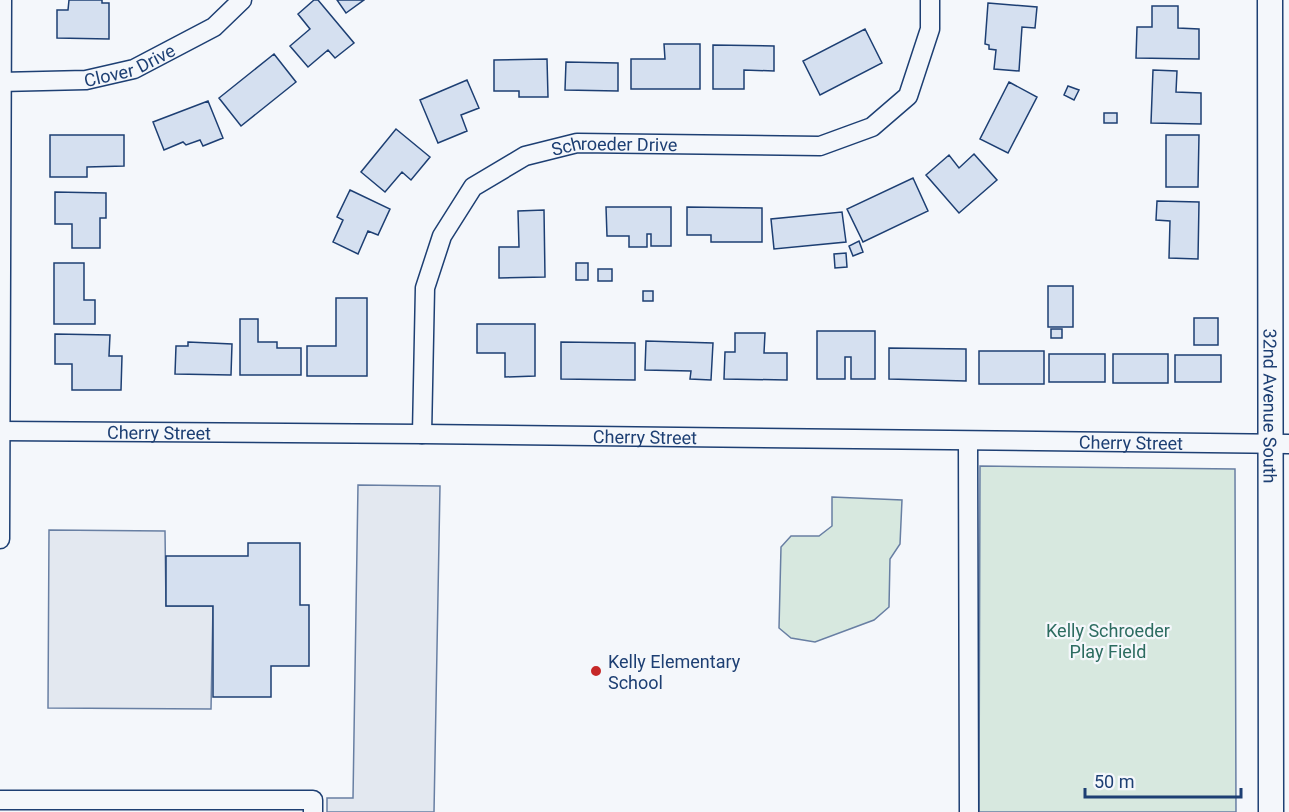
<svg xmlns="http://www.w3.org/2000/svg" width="1289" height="812" font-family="Roboto,sans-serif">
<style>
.green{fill:#d7e8df;stroke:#687fa3;stroke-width:1.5}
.parking{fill:#e3e8f0;stroke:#687fa3;stroke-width:1.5}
.building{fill:#d5e0f0;stroke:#1d3f73;stroke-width:1.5}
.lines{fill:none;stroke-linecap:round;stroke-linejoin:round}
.minor-casing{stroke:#1d3f73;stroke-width:21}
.tertiary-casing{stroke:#1d3f73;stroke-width:27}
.minor{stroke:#f4f7fb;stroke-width:18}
.tertiary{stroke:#f4f7fb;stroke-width:24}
.poi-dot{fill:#c62828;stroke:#f4f7fb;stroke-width:2}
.labels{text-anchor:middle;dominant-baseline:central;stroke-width:4.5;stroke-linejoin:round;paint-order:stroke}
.street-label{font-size:18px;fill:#1d3f73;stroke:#f4f7fb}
.park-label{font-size:18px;fill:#2c6c60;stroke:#f4f7fb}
.poi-label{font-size:18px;fill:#1d3f73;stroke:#f4f7fb;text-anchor:start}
</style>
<rect width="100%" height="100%" fill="#f4f7fb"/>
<path class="green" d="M980 466 1235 469 1236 812H979Z
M832 497 902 500 900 544 890 559 889 607 874 620 815 642 791 638 779 628 781 547 791 536H819L832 526Z"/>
<path class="parking" d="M358 485 440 486 434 812H327V798H353Z
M49 530 165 531 166 606H213L211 709 48 708Z"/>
<path class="building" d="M69 0H102V3H109V39L57 38V10H68Z
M314 0H318L354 43 335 58 328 50 308 67 290 46 310 29 298 14Z
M337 0H364L346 13Z
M988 3 1037 7 1035 28 1022 27 1019 71 994 69 996 50 989 49V45L985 44Z
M1152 6H1178V28L1199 29V59L1136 58 1137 27H1152Z
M865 29 882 63 820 95 803 61Z
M664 44H700V89H631V59H665Z
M713 45 774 46V71L744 70V89H713Z
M274 54 296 82 241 126 219 98Z
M547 59 548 97H519V91H494V60Z
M566 62 618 63V91L565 90Z
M1153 70 1177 71 1176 92 1201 93V124L1151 123Z
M467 80 479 108 461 115 467 131 438 143 420 100Z
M1009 82 1037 97 1008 153 980 139Z
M1068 86 1079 90 1074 100 1064 95Z
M208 101 223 138 203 146 200 140 186 145 183 142 164 150 153 122Z
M1104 113H1117V123H1104Z
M396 129 430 157 411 180 402 172 385 192 361 172Z
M50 135H124V166L87 167V177H50Z
M1166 135H1199L1198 187H1166Z
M974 154 997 180 959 213 926 175 949 155 959 168Z
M913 178 928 211 863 242 847 209Z
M350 190 390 209 378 235 368 231 358 254 333 242 343 220 337 217Z
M55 192 106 193V218H100V248H72V224H55Z
M1157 201 1199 202 1198 259 1169 258 1170 221 1156 220Z
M606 207H671V246H651V234H647V247H629V236H607Z
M687 207 762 208V242H711V235H687Z
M544 210 545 277 499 278V247H519L518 211Z
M842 212 846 242 774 249 771 219Z
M859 241 863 252 853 256 849 246Z
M846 253 847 267 835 268 834 254Z
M54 263H84V300H95V324H54Z
M576 263H588V280H576Z
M598 269H612V281H598Z
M1048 286H1073V327H1048Z
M643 291H653V301H643Z
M336 298H367V376H307V346H336Z
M1194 318H1218V345H1194Z
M240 319H258V342H277V348H301V375H240Z
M477 324H535V376L505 377V353H477Z
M1051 329H1062V338H1051Z
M817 331H875V379H851V357H845V379H817Z
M735 333H765L764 353H787V380L724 379 725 352H735Z
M55 334 110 335 109 356H122L121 390H72V364H55Z
M646 341 713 343 711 380 690 379 691 371 645 370Z
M188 342 232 344 231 375 175 374 176 346H188Z
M561 342 635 343V380L561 379Z
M889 348 966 349V381L889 379Z
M979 351H1044V384H979Z
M1049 354H1105V382H1049Z
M1113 354H1168V383H1113Z
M1175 355H1221V382H1175Z
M248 543H300V605H309V666H271V697H213V606H166V556H248Z"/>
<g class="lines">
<defs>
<g id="minor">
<path id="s1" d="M0 82 86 80 134 69 214 27 242 0"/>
<path id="s2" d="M0 431 422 434 1289 444"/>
<path id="s3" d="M422 434 425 288 442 236 473 187 525 156 577 143 820 146 872 127 908 96 930 29V0"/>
<path d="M968 441 969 812"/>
<path d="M0 539 2 0"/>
<path d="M0 800H313V812"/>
</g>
<g id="tertiary">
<path id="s4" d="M1270 0 1271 812"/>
</g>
</defs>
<use href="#minor" class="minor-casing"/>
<use href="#tertiary" class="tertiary-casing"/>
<use href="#minor" class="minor"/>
<use href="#tertiary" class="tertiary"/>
</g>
<circle class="poi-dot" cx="596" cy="671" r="6"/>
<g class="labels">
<g class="street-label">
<text stroke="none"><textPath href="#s1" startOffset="132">Clover Drive</textPath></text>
<text stroke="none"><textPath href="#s3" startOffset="410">Schroeder Drive</textPath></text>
<text stroke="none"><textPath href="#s4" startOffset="406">32nd Avenue South</textPath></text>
<text stroke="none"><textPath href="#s2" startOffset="159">Cherry Street</textPath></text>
<text stroke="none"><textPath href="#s2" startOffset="645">Cherry Street</textPath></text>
<text stroke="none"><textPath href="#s2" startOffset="1131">Cherry Street</textPath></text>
</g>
<g class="park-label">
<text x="1108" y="630">Kelly Schroeder<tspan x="1108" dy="21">Play Field</tspan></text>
</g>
<g class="poi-label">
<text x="608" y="661">Kelly Elementary<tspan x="608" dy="21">School</tspan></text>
</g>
</g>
<path d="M1085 788v9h156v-9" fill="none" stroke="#1d3f73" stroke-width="3"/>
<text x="1094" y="788" font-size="18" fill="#1d3f73" stroke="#f4f7fb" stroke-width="4.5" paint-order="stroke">50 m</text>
</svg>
